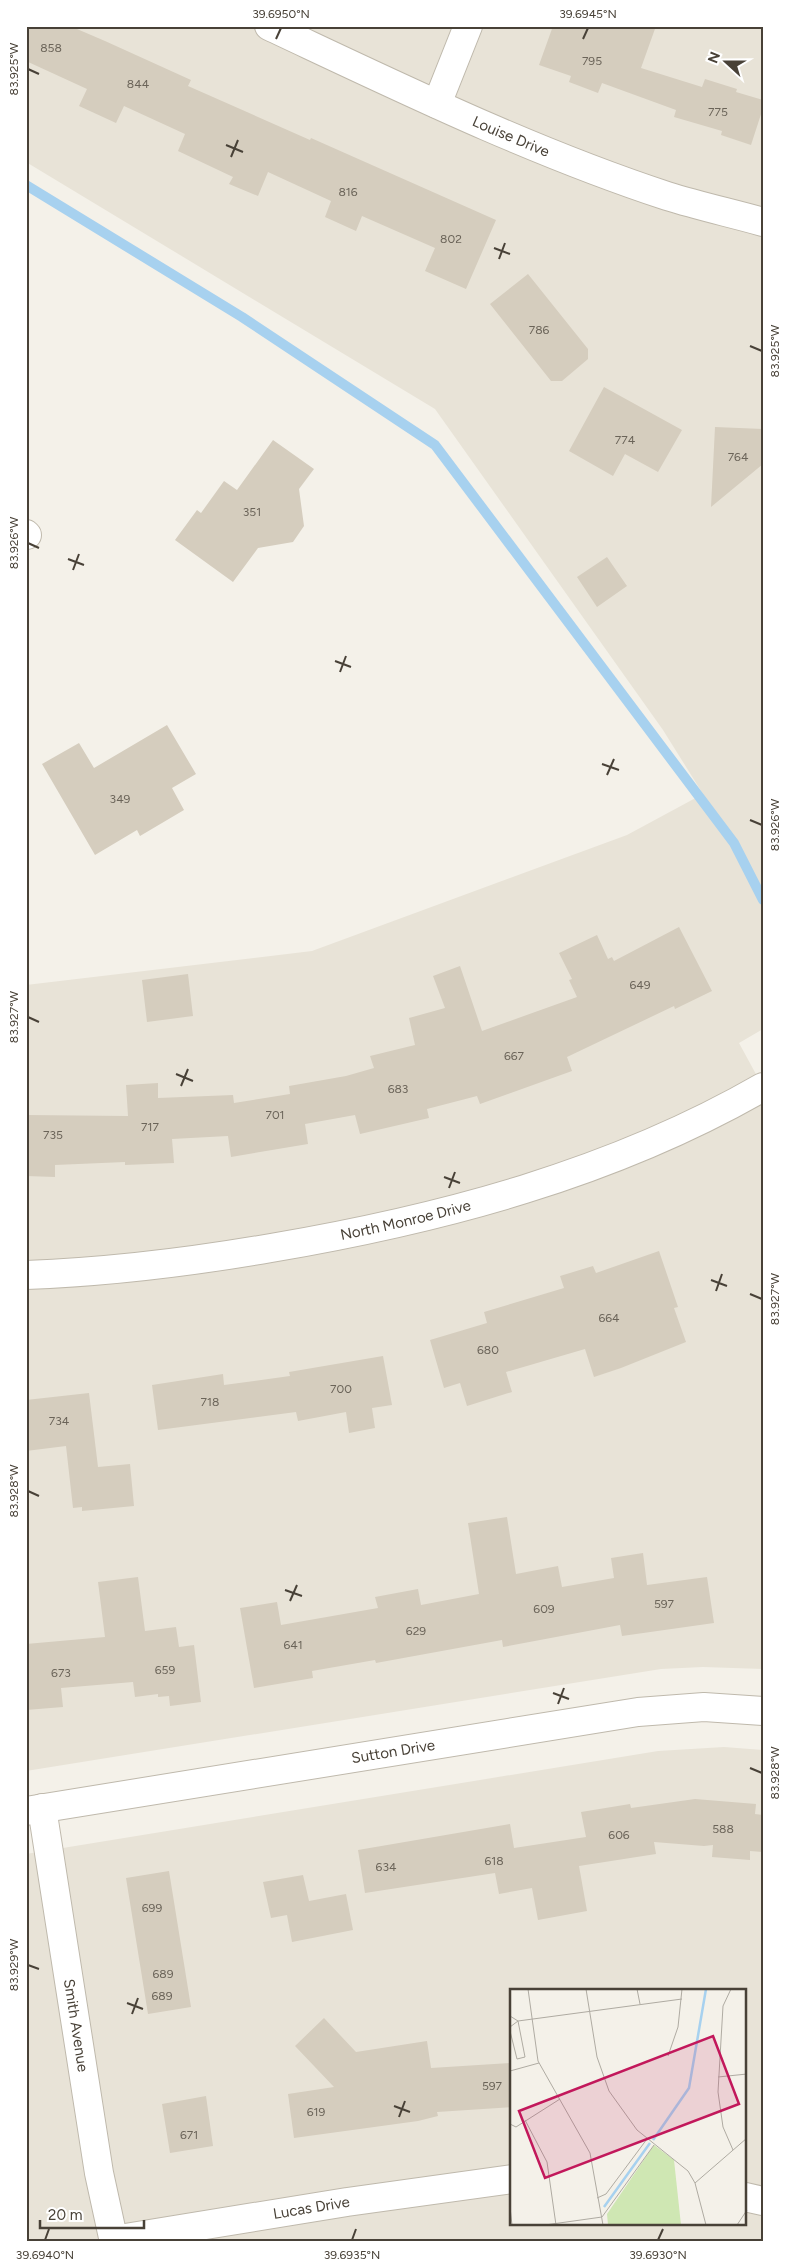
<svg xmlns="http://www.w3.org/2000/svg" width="789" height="2268" font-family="Figtree,sans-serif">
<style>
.residential{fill:#e8e3d7;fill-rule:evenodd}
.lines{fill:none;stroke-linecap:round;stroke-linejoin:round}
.stream{stroke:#a7d1ef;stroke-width:10}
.building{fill:#d5cdbe}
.street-casing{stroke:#bfb9ac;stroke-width:30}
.street{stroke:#fff;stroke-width:28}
.ticks{fill:none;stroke:#484137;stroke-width:2}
.labels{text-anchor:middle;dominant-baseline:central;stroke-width:5;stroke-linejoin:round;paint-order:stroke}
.number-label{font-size:12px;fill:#6b6459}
.street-label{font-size:15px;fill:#484137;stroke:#fff}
.inset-river{fill:none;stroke:#a7d1ef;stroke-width:2.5}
.inset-road{fill:none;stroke:#afaba2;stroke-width:1}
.view{fill:#c2185b;fill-opacity:0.15;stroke:#c2185b;stroke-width:2.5}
.inset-edge{fill:none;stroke:#484137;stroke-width:2.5}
.neatline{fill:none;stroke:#484137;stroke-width:2}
.ticks-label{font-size:12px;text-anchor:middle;fill:#484137}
</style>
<rect width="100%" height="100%" fill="#f4f1e9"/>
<path class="residential" d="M 26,26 L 763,26 L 763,1029 L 739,1043 L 763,1087 L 763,1669 L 703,1667 L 661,1669 L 26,1771 L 26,985 L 312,951 L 627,835 L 703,794 L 663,730 L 435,409 L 26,162 Z
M 724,1747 L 763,1750 L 763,2242 L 26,2242 L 26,1854 L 658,1751 ZM 512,1990 L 745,1990 L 745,2224 L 512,2224 Z"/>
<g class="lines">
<path class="stream" d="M 26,185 L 242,317 L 435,445 L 734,843 L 763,900"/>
</g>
<path class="building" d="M 26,26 L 70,26 L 105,41 L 191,80 L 188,86 L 310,140 L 311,138 L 496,220 L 466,289 L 425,271 L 435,248 L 362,216 L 356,231 L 325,217 L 331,201 L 268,172 L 258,196 L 229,184 L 233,177 L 178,151 L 185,134 L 124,106 L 116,123 L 79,106 L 87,89 L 26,61 Z
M 553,26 L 656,26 L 641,68 L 702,87 L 705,79 L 737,89 L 736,92 L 763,100 L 763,108 L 751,145 L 721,135 L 722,131 L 674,117 L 676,110 L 602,83 L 598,93 L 569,82 L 571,76 L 539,65 Z
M 528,274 L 588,349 L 588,359 L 562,381 L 551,381 L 490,304 Z
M 604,387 L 682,430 L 658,472 L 625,454 L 613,476 L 569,451 Z
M 715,427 L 763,429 L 763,464 L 711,507 Z
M 273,440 L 314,469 L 299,489 L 304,526 L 293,542 L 258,548 L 233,582 L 175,540 L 197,510 L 201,513 L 224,481 L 237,490 Z
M 607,557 L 627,586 L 597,607 L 577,577 Z
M 167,725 L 196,774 L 172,788 L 184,810 L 140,836 L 137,830 L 95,855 L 42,764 L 79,743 L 94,768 Z
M 679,927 L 712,991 L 675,1009 L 674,1006 L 567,1057 L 572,1071 L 480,1104 L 477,1096 L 427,1109 L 429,1118 L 360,1134 L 355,1115 L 305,1124 L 308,1144 L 231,1157 L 228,1136 L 172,1139 L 174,1163 L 125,1165 L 125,1162 L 55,1165 L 55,1177 L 26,1176 L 26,1115 L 128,1116 L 126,1085 L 158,1083 L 158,1098 L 233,1095 L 234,1103 L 290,1094 L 289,1086 L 346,1076 L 374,1068 L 370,1056 L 415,1045 L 409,1018 L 445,1008 L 433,976 L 460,966 L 482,1031 L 577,997 L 569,980 L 572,979 L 559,953 L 597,935 L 608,959 L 612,957 L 614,961 Z
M 188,974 L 193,1016 L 147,1022 L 142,980 Z
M 659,1251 L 678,1307 L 674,1308 L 686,1342 L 621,1368 L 594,1377 L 585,1349 L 506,1372 L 512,1392 L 467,1406 L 460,1383 L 444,1388 L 430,1340 L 487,1323 L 484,1312 L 564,1288 L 560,1276 L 593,1266 L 596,1273 Z
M 383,1356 L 392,1405 L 372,1408 L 375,1428 L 349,1433 L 346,1412 L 298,1421 L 296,1412 L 158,1430 L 152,1385 L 223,1374 L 224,1385 L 290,1376 L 289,1372 Z
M 89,1393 L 98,1467 L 130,1464 L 134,1506 L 82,1511 L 82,1507 L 73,1508 L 66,1446 L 26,1451 L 26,1400 Z
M 507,1517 L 516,1574 L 558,1566 L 562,1587 L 614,1578 L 611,1558 L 643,1553 L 647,1585 L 707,1577 L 714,1623 L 622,1636 L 620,1625 L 503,1647 L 502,1640 L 376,1663 L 375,1660 L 312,1671 L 313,1678 L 254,1688 L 240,1608 L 277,1602 L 281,1625 L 378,1608 L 375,1597 L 418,1589 L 421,1605 L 479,1594 L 468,1523 Z
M 138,1577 L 145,1631 L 176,1627 L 179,1647 L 194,1645 L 201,1702 L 170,1706 L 169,1696 L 158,1697 L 158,1694 L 135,1697 L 133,1682 L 61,1688 L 63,1707 L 26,1710 L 26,1644 L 105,1637 L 98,1582 Z
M 695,1799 L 756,1804 L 755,1814 L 763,1815 L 763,1852 L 750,1851 L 750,1860 L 712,1857 L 713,1845 L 704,1846 L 654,1842 L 656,1854 L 579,1866 L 587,1911 L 538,1920 L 532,1888 L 499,1894 L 495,1873 L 365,1893 L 358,1850 L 510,1824 L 514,1848 L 586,1837 L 581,1812 L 630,1804 L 631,1808 Z
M 169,1871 L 191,2007 L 148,2014 L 126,1878 Z
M 303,1875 L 309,1901 L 346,1894 L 353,1930 L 292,1942 L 287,1915 L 271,1918 L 263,1882 Z
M 324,2018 L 356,2052 L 427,2041 L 431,2068 L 512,2063 L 512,2107 L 437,2112 L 438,2116 L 418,2121 L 294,2138 L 288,2094 L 334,2087 L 295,2046 Z
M 206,2096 L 213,2146 L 170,2153 L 162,2104 Z"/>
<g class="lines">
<g class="street-casing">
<g id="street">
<path id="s1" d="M 269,26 C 399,87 530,151 667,196 C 699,206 731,213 763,222"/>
<path d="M 437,104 L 468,26"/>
<path d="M 26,534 L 27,535"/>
<path id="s2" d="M 26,1275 C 108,1272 190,1262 271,1248 C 441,1219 612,1174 763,1087"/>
<path id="s3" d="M 42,1808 L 99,2173 L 114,2242"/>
<path id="s4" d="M 26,1811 L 638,1712 L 704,1707 L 763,1711"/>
<path d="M 745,2197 L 763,2201"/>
<path id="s5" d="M 113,2240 L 347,2202 L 512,2179"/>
</g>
</g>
<use href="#street" class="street"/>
</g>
<path class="ticks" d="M 276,39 L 281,28M 583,39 L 588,28M 28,69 L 39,74M 226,145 L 243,152M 231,157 L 238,140M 494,248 L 510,254M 499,259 L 505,243M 750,346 L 762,351M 28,543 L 39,548M 68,559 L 84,565M 73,570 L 79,554M 335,661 L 351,667M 340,672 L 346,656M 602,764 L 619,770M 607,775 L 614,759M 750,820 L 762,825M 28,1017 L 39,1022M 176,1074 L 193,1081M 181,1086 L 188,1069M 444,1177 L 460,1183M 449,1188 L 455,1172M 711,1280 L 727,1286M 716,1291 L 722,1274M 750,1294 L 762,1299M 28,1491 L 39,1496M 285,1590 L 302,1596M 290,1601 L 297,1585M 553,1693 L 569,1699M 558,1704 L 564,1688M 750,1768 L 762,1773M 28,1965 L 39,1969M 127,2003 L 143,2009M 132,2014 L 138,1998M 394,2106 L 410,2112M 399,2117 L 405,2101M 45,2240 L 49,2229M 352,2240 L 356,2229M 658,2240 L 663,2229"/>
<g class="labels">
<g class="number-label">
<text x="51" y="48">858</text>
<text x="592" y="61">795</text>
<text x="138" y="84">844</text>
<text x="718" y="112">775</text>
<text x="348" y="192">816</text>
<text x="451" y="239">802</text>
<text x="539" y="330">786</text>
<text x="625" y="440">774</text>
<text x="738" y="457">764</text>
<text x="252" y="512">351</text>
<text x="120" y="799">349</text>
<text x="640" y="985">649</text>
<text x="514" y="1056">667</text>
<text x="398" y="1089">683</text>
<text x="275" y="1115">701</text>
<text x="150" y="1127">717</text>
<text x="53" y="1135">735</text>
<text x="609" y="1318">664</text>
<text x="488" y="1350">680</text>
<text x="341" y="1389">700</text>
<text x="210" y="1402">718</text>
<text x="59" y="1421">734</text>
<text x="664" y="1604">597</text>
<text x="544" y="1609">609</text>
<text x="416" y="1631">629</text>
<text x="293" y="1645">641</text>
<text x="165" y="1670">659</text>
<text x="61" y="1673">673</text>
<text x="723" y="1829">588</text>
<text x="619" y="1835">606</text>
<text x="494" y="1861">618</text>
<text x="386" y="1867">634</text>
<text x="152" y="1908">699</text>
<text x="163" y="1974">689</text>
<text x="162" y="1996">689</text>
<text x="492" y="2086">597</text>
<text x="316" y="2112">619</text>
<text x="189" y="2135">671</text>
</g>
<g class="street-label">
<text stroke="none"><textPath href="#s1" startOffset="266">Louise Drive</textPath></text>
<text stroke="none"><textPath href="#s2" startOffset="384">North Monroe Drive</textPath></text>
<text stroke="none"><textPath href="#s4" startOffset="372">Sutton Drive</textPath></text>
<text stroke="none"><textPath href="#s3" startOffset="220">Smith Avenue</textPath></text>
<text stroke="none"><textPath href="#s5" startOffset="201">Lucas Drive</textPath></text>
</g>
</g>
<g transform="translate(510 1989)">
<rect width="236" height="236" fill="#f4f1e9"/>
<path d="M 144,156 L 164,171 L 171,236 L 98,236 L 97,225 Z" fill="#cfe7b3"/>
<path class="inset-river" d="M 143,151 L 179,99 L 196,0M 94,218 L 140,154"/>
<path class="inset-road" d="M 18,0 L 28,72 L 80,164 L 93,236M 76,0 L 87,68 L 99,102 L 127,141 L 178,182 L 185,194 L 196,236M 127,0 L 130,15M 221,0 L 213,17 L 208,103 L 213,138 L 223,161M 0,27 L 8,32 L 172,10M 0,38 L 8,32 L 15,68 L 7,70 L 0,42M 158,67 L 168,38 L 172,0M 0,82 L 29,74M 208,88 L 237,85M 15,131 L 37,173 L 46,236M 0,135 L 6,138 L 50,110M 185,194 L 237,149M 87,209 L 96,205 L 137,150M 0,218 L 2,236M 92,228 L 144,156M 35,236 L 92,228M 227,236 L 237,221"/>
<path class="view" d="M 203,47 L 229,115 L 35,189 L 9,122 Z"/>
<rect width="236" height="236" class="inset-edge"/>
</g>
<rect width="789" height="2268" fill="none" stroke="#ffffff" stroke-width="55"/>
<g transform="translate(726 62) rotate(291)" stroke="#ffffff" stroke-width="4" paint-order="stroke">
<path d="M0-4L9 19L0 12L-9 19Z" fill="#484137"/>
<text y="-8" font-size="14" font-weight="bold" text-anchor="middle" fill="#484137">N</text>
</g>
<path d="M40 2220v8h104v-8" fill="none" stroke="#484137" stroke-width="2.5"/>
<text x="48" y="2220" font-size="15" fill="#484137" stroke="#ffffff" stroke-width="4" paint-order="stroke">20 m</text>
<rect x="28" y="28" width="734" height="2212" class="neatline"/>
<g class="ticks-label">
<text x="281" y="18">39.6950°N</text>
<text x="588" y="18">39.6945°N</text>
<text transform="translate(14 69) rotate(-90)" y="4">83.925°W</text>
<text transform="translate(775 351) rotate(-90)" y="4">83.925°W</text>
<text transform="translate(14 543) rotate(-90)" y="4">83.926°W</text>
<text transform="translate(775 825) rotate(-90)" y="4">83.926°W</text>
<text transform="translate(14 1017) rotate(-90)" y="4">83.927°W</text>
<text transform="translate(775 1299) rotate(-90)" y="4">83.927°W</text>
<text transform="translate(14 1491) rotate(-90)" y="4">83.928°W</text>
<text transform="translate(775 1773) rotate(-90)" y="4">83.928°W</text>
<text transform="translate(14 1965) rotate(-90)" y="4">83.929°W</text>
<text x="45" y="2259">39.6940°N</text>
<text x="352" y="2259">39.6935°N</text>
<text x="658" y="2259">39.6930°N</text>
</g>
</svg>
